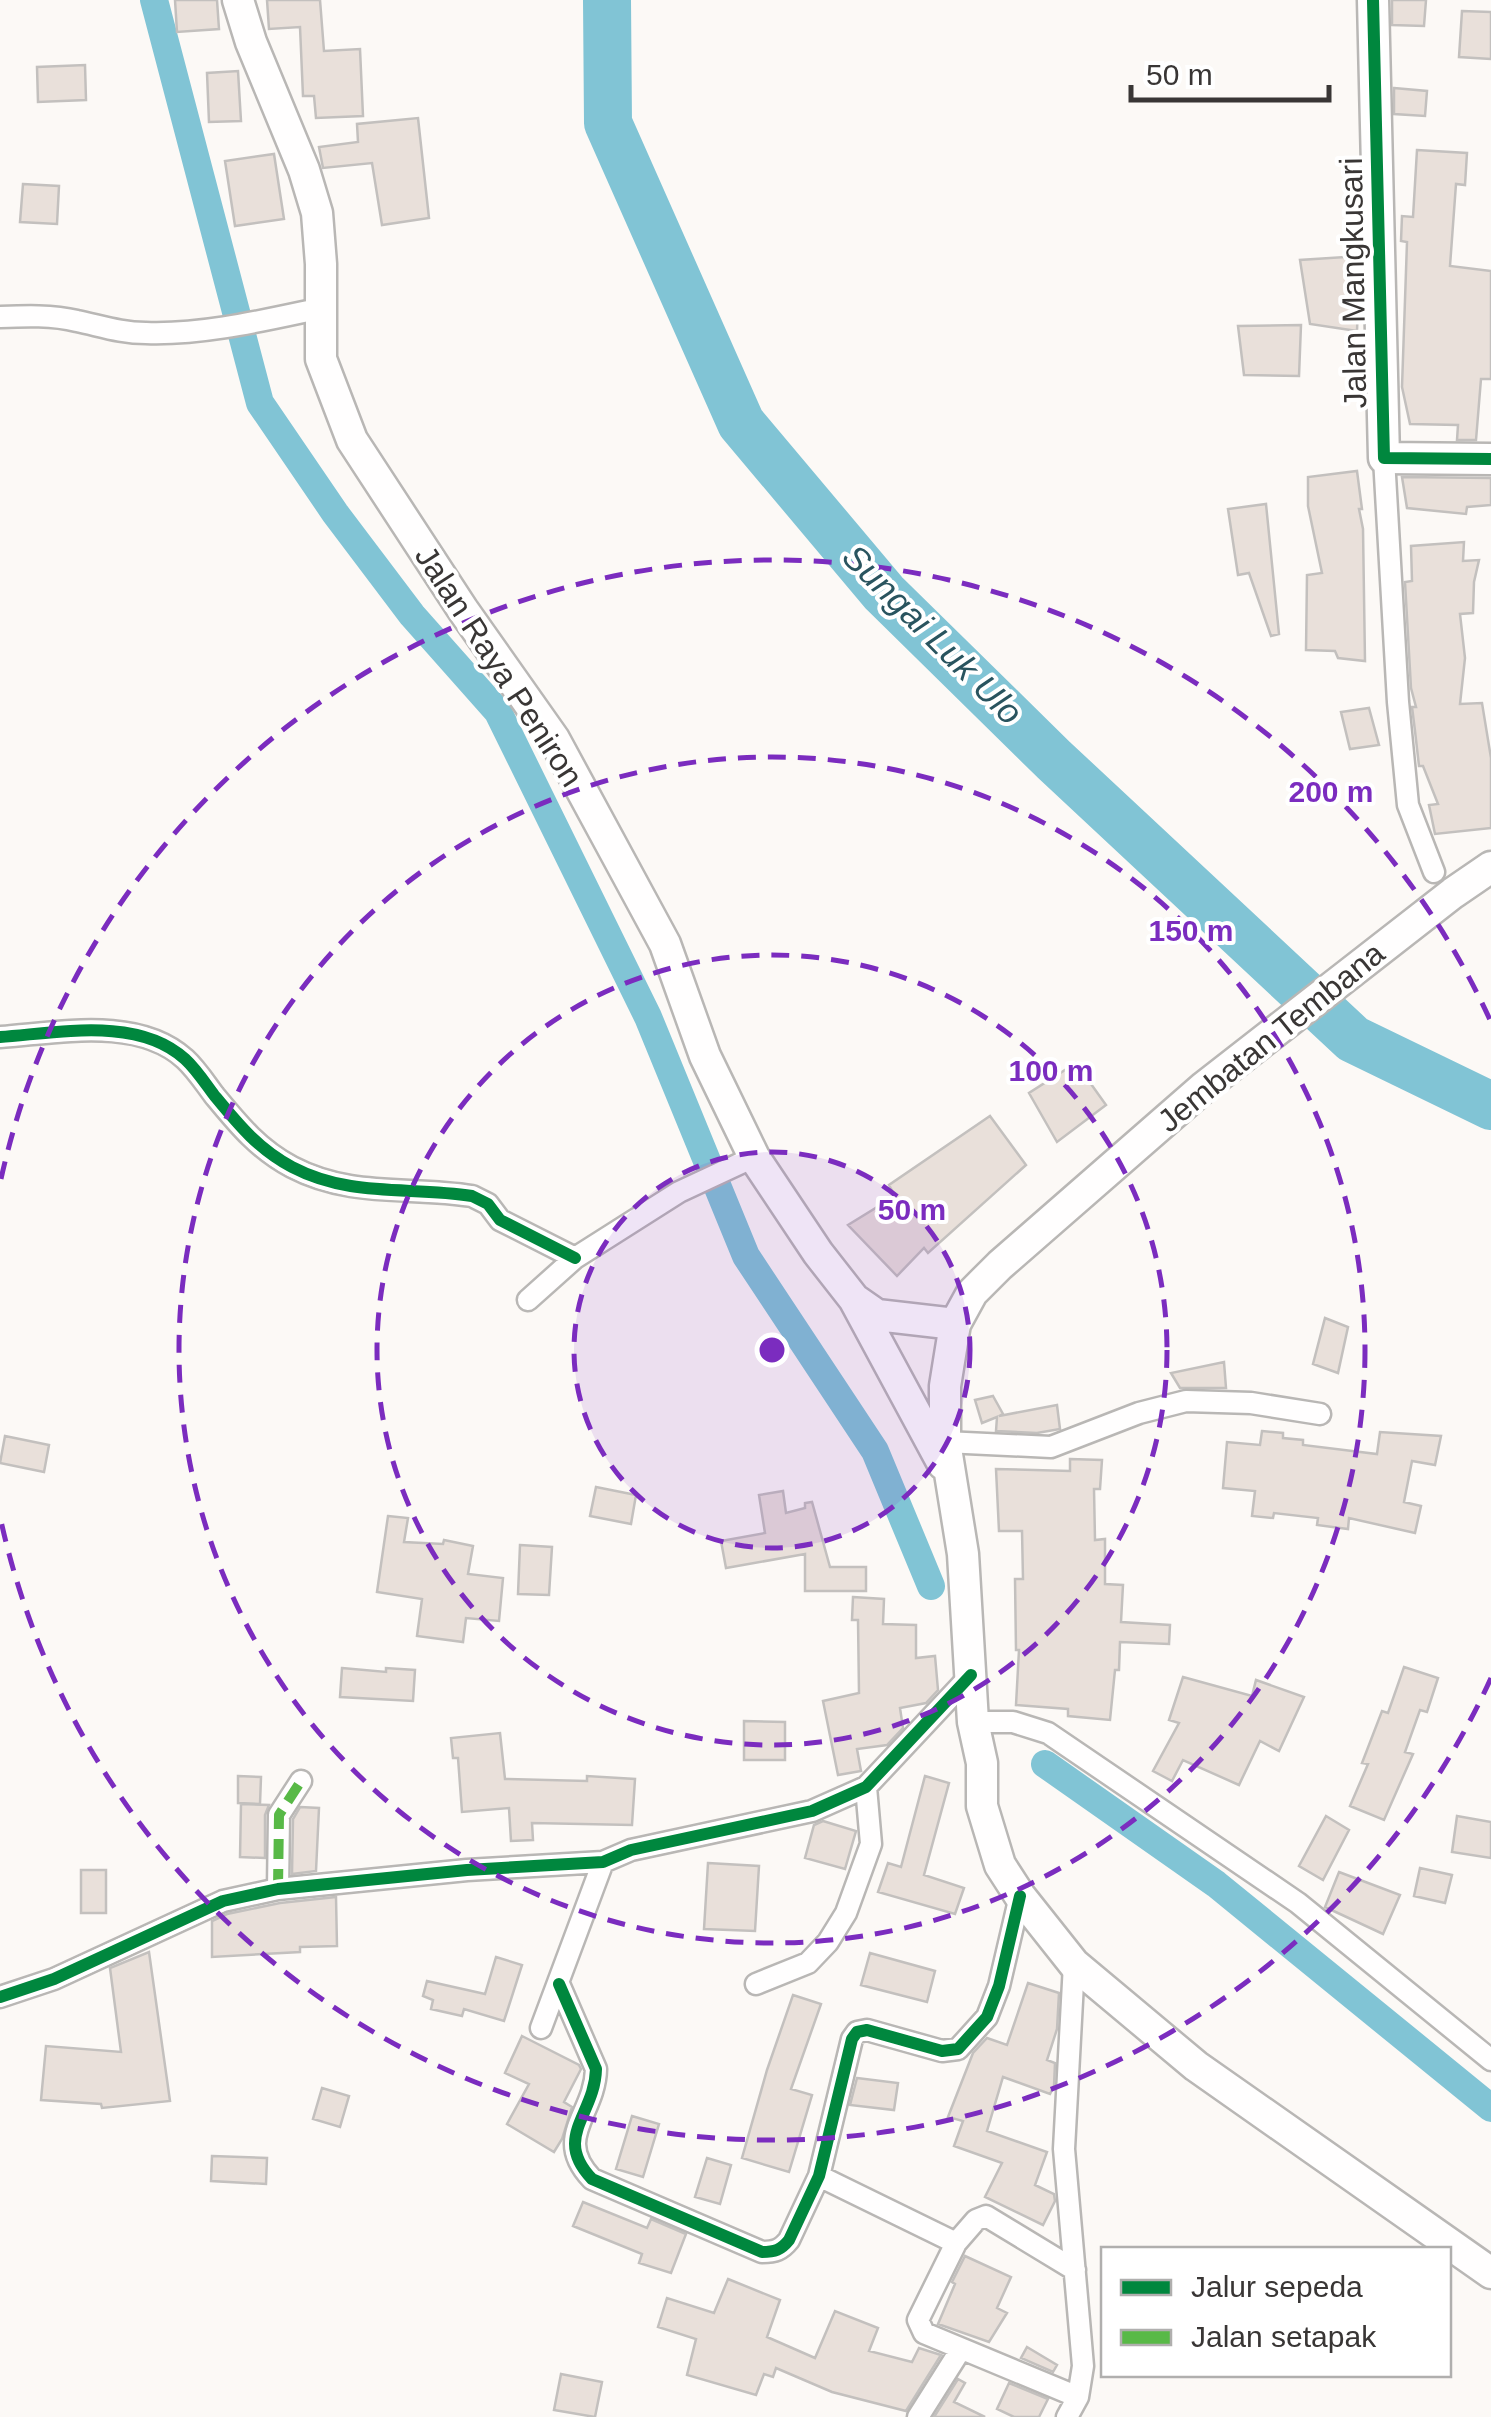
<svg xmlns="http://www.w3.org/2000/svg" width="1491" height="2417" font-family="Arial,sans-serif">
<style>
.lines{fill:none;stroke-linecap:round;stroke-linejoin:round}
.canal{stroke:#81c4d5;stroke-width:28}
.river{stroke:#81c4d5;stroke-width:48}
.building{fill:#e9e0da;stroke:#c3c0be;stroke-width:2.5}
.street-casing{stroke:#b9b7b5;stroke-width:25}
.secondary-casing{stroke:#b9b7b5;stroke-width:35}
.street{stroke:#fffefe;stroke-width:20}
.secondary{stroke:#fffefe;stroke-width:30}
.quiet{stroke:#58b947;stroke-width:10;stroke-dasharray:20 10;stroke-linecap:butt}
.cycleway-casing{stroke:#fff;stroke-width:19}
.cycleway{stroke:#00873e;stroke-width:12}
.ring{fill:none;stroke:#7b2cbf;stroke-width:5;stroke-dasharray:18 12}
.labels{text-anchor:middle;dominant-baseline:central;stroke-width:8;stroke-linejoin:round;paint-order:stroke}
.street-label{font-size:32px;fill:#393635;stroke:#fff}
.water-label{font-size:35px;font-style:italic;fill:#29545f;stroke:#fff}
.centre{fill:#7b2cbf;stroke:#fff;stroke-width:5}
.ring-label{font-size:30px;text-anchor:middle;font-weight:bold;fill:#7b2cbf;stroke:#fff;stroke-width:8;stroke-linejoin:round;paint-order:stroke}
</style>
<rect width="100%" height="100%" fill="#fcf9f6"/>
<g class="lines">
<path class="canal" d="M 154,0 L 260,403 L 335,513 L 412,615 L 498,712 L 648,1017 L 746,1256 L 875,1451 L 931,1586
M 1045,1764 L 1216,1884 L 1491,2108"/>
<path class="river" d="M 607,0 L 608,123 L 741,423 L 884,593 L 1054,760 L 1353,1039 L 1491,1106"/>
</g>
<path class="building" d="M 175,0 L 217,0 L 219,29 L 177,32 Z
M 267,0 L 320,0 L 324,51 L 360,49 L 363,116 L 316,118 L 314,96 L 303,96 L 300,27 L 269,29 Z
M 1392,0 L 1426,0 L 1424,26 L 1392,25 Z
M 1462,11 L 1491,12 L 1491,59 L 1459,57 Z
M 85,65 L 86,100 L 38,102 L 37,67 Z
M 238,71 L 241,121 L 209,122 L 207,73 Z
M 1394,88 L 1427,91 L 1425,116 L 1394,114 Z
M 418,118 L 429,218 L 382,225 L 372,163 L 323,168 L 319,147 L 358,142 L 357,124 Z
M 1417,150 L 1467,153 L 1465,185 L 1456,184 L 1450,266 L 1491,271 L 1491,379 L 1481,379 L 1476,440 L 1457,440 L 1458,425 L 1410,424 L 1402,387 L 1407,242 L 1401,241 L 1402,216 L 1413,217 Z
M 274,154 L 284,219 L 235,226 L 225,161 Z
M 23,184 L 59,186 L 57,224 L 20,222 Z
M 1360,256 L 1357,331 L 1310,324 L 1300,260 Z
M 1301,325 L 1299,376 L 1244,375 L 1238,326 Z
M 1357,471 L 1362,509 L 1359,509 L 1363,529 L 1365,661 L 1338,658 L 1335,651 L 1306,650 L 1307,575 L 1322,573 L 1308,506 L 1308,477 Z
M 1402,477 L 1491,478 L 1491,505 L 1467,507 L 1466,514 L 1407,508 Z
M 1266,504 L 1279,634 L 1271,636 L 1249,573 L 1238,575 L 1228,509 Z
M 1464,542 L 1463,561 L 1479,560 L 1474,582 L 1473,613 L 1460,614 L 1465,658 L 1460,704 L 1482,703 L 1491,758 L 1491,828 L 1435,834 L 1429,805 L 1438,804 L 1423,766 L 1419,766 L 1415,731 L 1412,707 L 1416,707 L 1411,688 L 1405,582 L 1412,581 L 1411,546 Z
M 1369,708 L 1379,745 L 1350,749 L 1341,712 Z
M 1076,1063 L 1106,1105 L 1057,1142 L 1029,1093 Z
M 990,1116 L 1026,1165 L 928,1253 L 924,1248 L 897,1276 L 848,1225 L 895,1196 L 889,1185 Z
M 1325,1318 L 1348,1327 L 1338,1373 L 1313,1364 Z
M 1224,1362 L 1226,1388 L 1180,1388 L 1171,1373 Z
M 993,1396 L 1003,1414 L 999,1416 L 1057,1405 L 1060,1429 L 1037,1433 L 996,1431 L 997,1417 L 982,1423 L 975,1400 Z
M 1262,1431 L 1283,1433 L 1283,1438 L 1303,1440 L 1303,1445 L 1377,1454 L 1380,1432 L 1441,1436 L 1435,1465 L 1412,1461 L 1404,1502 L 1421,1506 L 1415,1533 L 1349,1518 L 1348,1529 L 1317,1525 L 1318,1518 L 1274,1513 L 1273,1518 L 1252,1516 L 1255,1491 L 1223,1488 L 1227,1442 L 1260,1445 Z
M 5,1436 L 49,1445 L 44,1472 L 0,1463 Z
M 1070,1459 L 1102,1460 L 1100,1489 L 1094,1489 L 1095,1540 L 1105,1539 L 1105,1584 L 1123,1585 L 1121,1622 L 1170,1625 L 1169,1644 L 1120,1642 L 1119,1670 L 1115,1670 L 1110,1720 L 1068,1716 L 1068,1709 L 1016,1705 L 1019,1650 L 1016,1650 L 1015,1579 L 1023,1579 L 1022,1531 L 999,1531 L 996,1469 L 1070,1471 Z
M 596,1487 L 636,1495 L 631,1524 L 590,1516 Z
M 783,1491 L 786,1513 L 805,1508 L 805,1503 L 812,1502 L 830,1567 L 866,1567 L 866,1591 L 805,1591 L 805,1554 L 726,1568 L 721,1541 L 765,1533 L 759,1495 Z
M 388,1516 L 408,1518 L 404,1542 L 443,1544 L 444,1540 L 473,1546 L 468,1574 L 503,1578 L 499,1621 L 466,1618 L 463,1642 L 417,1636 L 422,1599 L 377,1592 Z
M 520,1545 L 552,1547 L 549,1595 L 518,1594 Z
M 853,1597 L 884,1599 L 883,1624 L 916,1625 L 916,1658 L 935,1656 L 938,1690 L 926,1703 L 900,1708 L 903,1728 L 887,1745 L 857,1749 L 861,1771 L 838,1775 L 823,1701 L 859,1693 L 858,1620 L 852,1620 Z
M 1404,1667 L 1438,1678 L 1427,1712 L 1420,1710 L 1405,1752 L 1413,1754 L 1384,1820 L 1350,1806 L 1368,1764 L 1362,1763 L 1382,1711 L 1388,1713 Z
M 342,1668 L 386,1672 L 386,1668 L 415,1670 L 413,1701 L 340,1697 Z
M 1183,1677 L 1252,1696 L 1256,1680 L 1304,1697 L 1279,1751 L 1260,1741 L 1239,1785 L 1183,1760 L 1172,1781 L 1153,1771 L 1179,1723 L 1169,1720 Z
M 744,1721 L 785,1722 L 785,1760 L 744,1760 Z
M 500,1733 L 505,1779 L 587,1781 L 587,1776 L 635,1779 L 632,1825 L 532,1823 L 533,1840 L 511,1841 L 509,1808 L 462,1812 L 458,1758 L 453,1758 L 451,1738 Z
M 238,1776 L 261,1777 L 260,1804 L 238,1803 Z
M 925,1776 L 949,1783 L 924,1875 L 964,1888 L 955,1914 L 878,1892 L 888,1863 L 901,1867 Z
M 241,1804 L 269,1805 L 265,1815 L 265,1858 L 240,1857 Z
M 300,1807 L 319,1808 L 316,1871 L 292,1874 L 293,1819 Z
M 1326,1816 L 1349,1830 L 1323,1880 L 1299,1866 Z
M 1457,1816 L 1491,1822 L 1491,1858 L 1452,1852 Z
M 823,1821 L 856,1831 L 845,1869 L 805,1858 L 814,1825 Z
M 708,1863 L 759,1866 L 755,1931 L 704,1929 Z
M 1420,1868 L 1452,1875 L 1445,1903 L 1414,1896 Z
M 81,1870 L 106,1870 L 106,1913 L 81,1913 Z
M 1339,1872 L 1400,1895 L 1383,1934 L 1325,1907 Z
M 336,1897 L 337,1946 L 300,1947 L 300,1952 L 212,1957 L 212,1921 L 227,1914 L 280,1903 Z
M 149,1952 L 170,2101 L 102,2108 L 101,2104 L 41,2100 L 46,2046 L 121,2052 L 110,1968 Z
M 870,1953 L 935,1971 L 927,2002 L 861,1985 Z
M 496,1957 L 522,1965 L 504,2021 L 464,2009 L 462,2016 L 431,2009 L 433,2000 L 423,1996 L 427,1981 L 485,1994 Z
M 1028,1983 L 1059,1993 L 1057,2029 L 1047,2060 L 1055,2063 L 1054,2086 L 1050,2094 L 1003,2077 L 987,2131 L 1047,2152 L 1035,2185 L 1054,2194 L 1055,2201 L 1043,2225 L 985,2197 L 1002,2163 L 954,2146 L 963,2121 L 948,2117 L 973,2053 L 987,2038 L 1007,2045 Z
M 793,1995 L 821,2004 L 791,2089 L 812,2095 L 789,2172 L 742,2158 L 767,2070 Z
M 522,2036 L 579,2065 L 581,2069 L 564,2102 L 572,2107 L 562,2139 L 554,2152 L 507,2124 L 529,2084 L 505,2073 Z
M 857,2078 L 898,2083 L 894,2110 L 850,2105 Z
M 322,2088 L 349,2096 L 340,2127 L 313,2119 Z
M 632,2116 L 659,2124 L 643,2177 L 616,2169 Z
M 212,2156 L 267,2158 L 266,2184 L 211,2181 Z
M 707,2158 L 731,2165 L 720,2204 L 695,2197 Z
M 583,2202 L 647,2228 L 651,2219 L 686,2234 L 671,2273 L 639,2263 L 642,2254 L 573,2226 Z
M 965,2256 L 1011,2277 L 997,2308 L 1007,2313 L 989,2342 L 938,2324 L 955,2284 L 952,2282 Z
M 728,2279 L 780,2300 L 767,2337 L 815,2358 L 835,2311 L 878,2328 L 869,2351 L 912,2362 L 919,2348 L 941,2355 L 906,2411 L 832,2392 L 776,2368 L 773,2377 L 764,2374 L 756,2395 L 687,2375 L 696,2339 L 658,2327 L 667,2298 L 714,2313 Z
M 1027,2347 L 1057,2365 L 1053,2372 L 1021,2358 Z
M 561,2374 L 602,2382 L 595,2417 L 554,2410 Z
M 958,2379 L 965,2383 L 954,2402 L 985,2417 L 934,2417 Z
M 1009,2383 L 1048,2399 L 1039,2417 L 1014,2417 L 997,2409 Z"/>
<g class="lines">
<g class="street-casing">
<path id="street" d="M 0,317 C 26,316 52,315 77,321 C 101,326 121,333 146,333 C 204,335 265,320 322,308
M 1384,458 L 1398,702 L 1408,805 L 1434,872
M 0,1037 C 58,1033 138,1016 185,1059 C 196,1069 205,1083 214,1095 C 238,1124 258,1149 292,1167 C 351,1198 410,1186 472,1196 L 488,1204 L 500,1220 L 575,1258
M 528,1300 L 575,1258 L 679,1192 L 754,1157
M 945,1442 L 1051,1447 L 1139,1413 L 1186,1401 L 1251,1403 L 1320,1414
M 973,1722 L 1013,1722 L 1048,1733 L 1298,1903 L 1491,2060
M 278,1889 L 279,1815 L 301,1781
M 559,1984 L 596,2069 C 595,2115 552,2137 592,2179 L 762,2252 C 775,2252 781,2250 789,2240 L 819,2176 L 852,2039 L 857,2032 L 867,2030 L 942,2051 L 958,2049 L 987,2017 L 999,1986 L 1020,1896
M 756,1984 L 808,1963 L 828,1942 L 846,1913 L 871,1844 L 866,1787
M 0,1997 L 54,1979 L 223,1901 L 278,1889 L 467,1870 L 603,1862 L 631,1850 L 812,1811 L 866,1787 L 971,1675
M 541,2028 L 603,1862
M 819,2176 L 956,2243 L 918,2320 L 924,2333 L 1078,2397
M 956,2243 L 976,2220 L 986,2216 L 1075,2270
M 918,2417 L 961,2349
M 1067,2417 L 1078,2397 L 1083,2366 L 1064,2149 L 1074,1964"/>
</g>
<g class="secondary-casing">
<path id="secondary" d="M 238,0 L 251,42 L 304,170 L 317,213 L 321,264 L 321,359 L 352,440 L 463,610 L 554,739 L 665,944 L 705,1056 L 754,1157 L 818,1253 L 854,1299 L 943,1464
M 1373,0 L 1384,458 L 1491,459
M 1491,867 L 1453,893 L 1204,1087 L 1000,1265 L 972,1293 L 955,1324 L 945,1386 L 945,1442 L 963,1554 L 973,1722 L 982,1763 L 982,1806 L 1000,1865 L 1020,1896 L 1074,1964 L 1196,2066 L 1491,2273
M 854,1299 L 877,1315 L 955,1324"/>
</g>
<use href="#street" class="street"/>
<use href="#secondary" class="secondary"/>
<path class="quiet" d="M 278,1889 L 279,1815 L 301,1781"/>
<g class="cycleway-casing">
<path id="cycleway" d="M 1373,0 L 1384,458 L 1491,459
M 0,1037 C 58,1033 138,1016 185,1059 C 196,1069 205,1083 214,1095 C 238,1124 258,1149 292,1167 C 351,1198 410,1186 472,1196 L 488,1204 L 500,1220 L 575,1258
M 559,1984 L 596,2069 C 595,2115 552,2137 592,2179 L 762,2252 C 775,2252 781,2250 789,2240 L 819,2176 L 852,2039 L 857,2032 L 867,2030 L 942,2051 L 958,2049 L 987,2017 L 999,1986 L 1020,1896
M 0,1997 L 54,1979 L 223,1901 L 278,1889 L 467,1870 L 603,1862 L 631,1850 L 812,1811 L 866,1787 L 971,1675"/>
</g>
<use href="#cycleway" class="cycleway"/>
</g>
<circle cx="772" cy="1350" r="198" fill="#7b2cbf" fill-opacity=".12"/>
<g class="ring">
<circle cx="772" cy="1350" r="198"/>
<circle cx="772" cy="1350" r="395"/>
<circle cx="772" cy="1350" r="593"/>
<path d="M1491 1678A790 790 0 0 1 1 1521M1 1179A790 790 0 0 1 1491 1022"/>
</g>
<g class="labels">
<g class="street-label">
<text transform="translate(1353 283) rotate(-91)">Jalan Mangkusari</text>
<text transform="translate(499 666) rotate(57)">Jalan Raya Peniron</text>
<text transform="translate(1271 1037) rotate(-39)">Jembatan Tembana</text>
</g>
<g class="water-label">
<text transform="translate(933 634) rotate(45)">Sungai Luk Ulo</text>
</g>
</g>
<circle cx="772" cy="1350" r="15" class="centre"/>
<g class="ring-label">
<text x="1331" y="802">200 m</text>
<text x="1191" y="941">150 m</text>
<text x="1051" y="1081">100 m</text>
<text x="912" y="1220">50 m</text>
</g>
<rect x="1101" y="2247" width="350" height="130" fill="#ffffff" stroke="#b0afae" stroke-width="2.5"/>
<rect x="1121" y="2280" width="50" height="15" fill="#00873e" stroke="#b0afae" stroke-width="2.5"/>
<text x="1191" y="2297" font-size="30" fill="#393635">Jalur sepeda</text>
<rect x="1121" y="2330" width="50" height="15" fill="#58b947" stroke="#b0afae" stroke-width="2.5"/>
<text x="1191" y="2347" font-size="30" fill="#393635">Jalan setapak</text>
<path d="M1131 85v15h198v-15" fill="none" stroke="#393635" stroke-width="5"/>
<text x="1146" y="85" font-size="30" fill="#393635" stroke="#ffffff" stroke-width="8" paint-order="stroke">50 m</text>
</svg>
